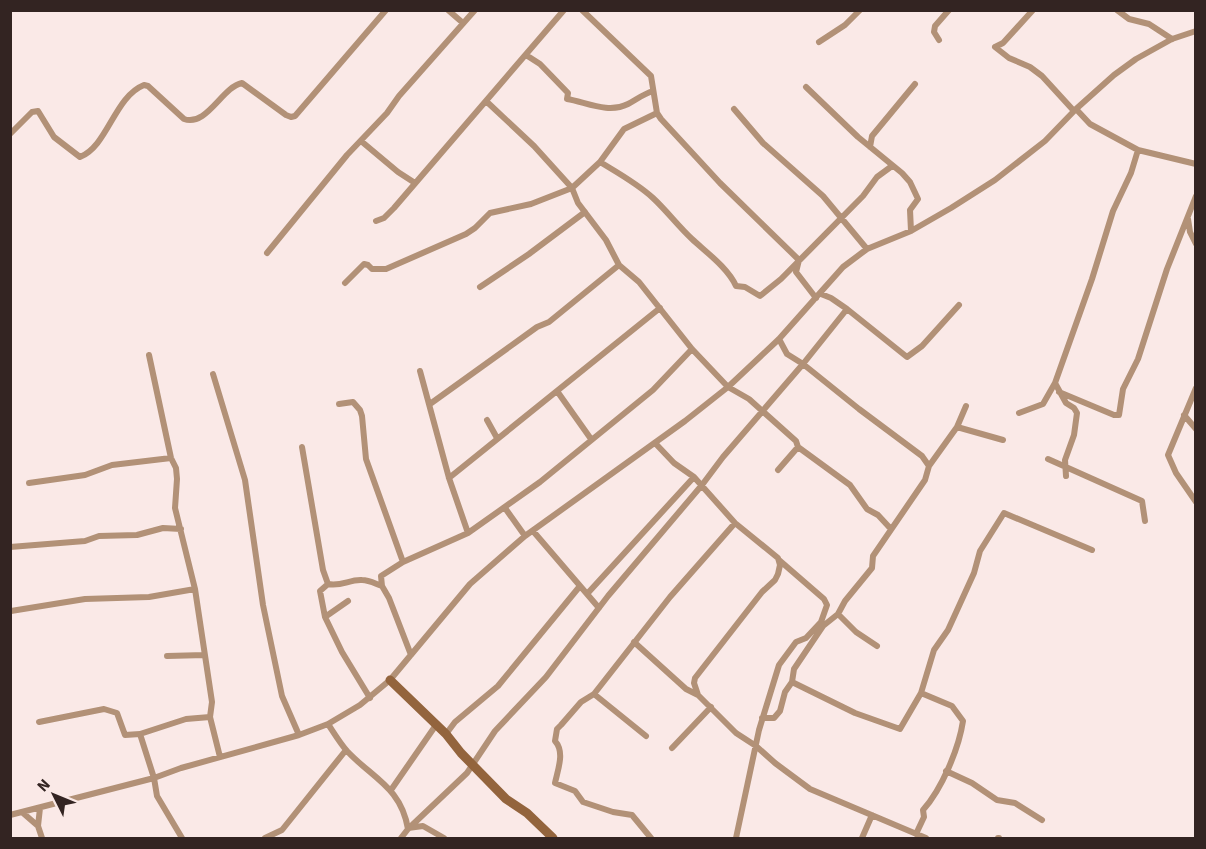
<svg xmlns="http://www.w3.org/2000/svg" width="1206" height="849" font-family="'Source Sans 3',sans-serif">
<style>
.lines{fill:none;stroke-linecap:round;stroke-linejoin:round}
.street{stroke:#b29177;stroke-width:6}
.secondary{stroke:#93643d;stroke-width:9}
</style>
<rect width="100%" height="100%" fill="#fae9e7"/>
<g class="lines">
<path class="street" d="M 448,10 L 463,23
M 582,10 L 651,76 L 657,113 L 661,119 L 720,183 L 799,260 L 796,272 L 816,298
M 1117,10 L 1129,19 L 1149,24 L 1172,39
M 939,40 L 934,32 L 935,26 L 949,10
M 819,42 L 845,25 L 860,10
M 995,47 L 1009,58 L 1030,67 L 1042,76 L 1074,111
M 995,47 L 1003,43 L 1033,10
M 526,55 L 540,64 L 568,93 L 567,99 C 586,102 608,114 628,104 C 636,100 643,94 653,91
M 806,87 L 858,137 L 902,173 L 910,182 L 918,199 L 910,210 L 911,231
M 486,101 L 534,146 L 572,188 L 578,203 L 606,240 L 619,265 L 639,282 L 692,349 L 728,387 L 749,399 L 796,441 L 798,447 L 850,485 L 867,509 L 878,515 L 890,528
M 734,109 L 763,143 L 823,196 L 867,249
M 1076,109 L 1090,124 L 1138,150 L 1196,164
M 10,134 L 32,112 L 38,111 L 54,137 L 80,157 C 108,146 114,97 144,85 L 148,86 L 184,119 C 207,127 222,87 242,83 L 286,115 L 291,117 L 295,116 L 386,10
M 361,141 L 398,172 L 415,183
M 870,147 L 872,136 L 915,84
M 600,162 C 618,173 638,184 653,198 C 667,211 678,226 692,239 C 706,252 728,268 736,286 L 745,287 L 760,296 L 781,279 L 863,196 L 877,177 L 892,166
M 1188,219 L 1190,232 L 1196,244
M 376,221 L 384,218 L 394,208 L 564,10
M 267,253 L 347,155 L 387,113 L 399,96 L 475,10
M 345,283 L 364,264 L 368,265 L 372,269 L 386,269 L 466,234 L 475,228 L 490,213 L 531,204 L 572,188 L 600,162 L 624,129 L 657,113
M 480,287 L 529,254 L 585,212
M 821,294 L 831,298 L 847,309 L 907,357 L 922,346 L 959,305
M 779,339 L 787,354 L 803,364 L 859,409 L 922,456 L 929,466
M 420,371 L 449,478 L 468,533 L 540,482 L 653,390 L 692,349
M 213,374 L 245,480 L 263,605 L 282,696 L 299,735
M 1196,388 L 1168,455 L 1176,473 L 1196,502
M 557,391 L 591,439
M 1059,392 L 1114,415 L 1119,415 L 1123,389 L 1138,359 L 1167,269 L 1196,196
M 339,404 L 353,402 L 360,410 L 362,416 L 366,459 L 403,562
M 430,404 L 537,327 L 549,322 L 619,265
M 1019,413 L 1043,404 L 1055,383
M 1184,415 L 1196,429
M 487,420 L 497,438
M 957,427 L 1003,440
M 655,443 L 674,463 L 694,477 L 735,523 L 778,558 L 780,565 L 778,574 L 775,580 L 762,592 L 695,678 L 694,683 L 698,695
M 302,447 L 323,570 L 328,584
M 1048,459 L 1142,501 L 1145,521
M 778,470 L 798,447
M 1066,476 L 1065,460 L 1074,435 L 1077,413 L 1074,408 L 1066,403 L 1055,383 L 1092,279 L 1113,211 L 1131,173 L 1138,150
M 449,478 L 660,308
M 29,483 L 85,475 L 112,465 L 171,458
M 505,508 L 525,536
M 533,531 L 599,608
M 10,547 L 85,541 L 99,536 L 137,535 L 163,528 L 181,529
M 328,584 C 341,587 350,579 362,580 C 369,580 376,584 382,586
M 195,589 L 212,702 L 210,717 L 220,757
M 587,594 L 694,477
M 348,601 L 325,617 L 342,652 L 370,698
M 11,611 L 85,599 L 149,597 L 195,589 L 175,508 L 177,479 L 176,468 L 171,458 L 149,355
M 838,614 L 856,632 L 877,646
M 325,617 L 320,591 L 328,584
M 634,642 L 686,689 L 698,695 L 736,733 L 756,746 L 775,763 L 810,789 L 926,838
M 411,655 L 389,598 L 382,586 L 381,576 L 403,562 L 468,533
M 167,656 L 205,655
M 792,682 L 855,713 L 900,729 L 921,693 L 934,650 L 948,630 L 974,573 L 980,551 L 1004,513 L 1092,550
M 594,694 L 646,736
M 762,718 L 774,718 L 780,711 L 785,692 L 792,682 L 794,669 L 823,626 L 838,614 L 845,601 L 872,568 L 873,556 L 925,480 L 929,466 L 957,427 L 966,406
M 39,722 L 104,709 L 117,713 L 125,735 L 140,734 L 154,778 L 157,796 L 182,838
M 328,724 C 334,733 340,743 347,751 C 372,778 401,787 408,829
M 140,734 L 186,719 L 210,717
M 446,734 L 455,722 L 498,686 L 580,586
M 672,748 L 711,707
M 946,771 L 972,783 L 997,800 L 1015,803 L 1042,820
M 391,790 L 436,725
M 40,808 L 38,826 L 42,838
M 23,813 L 38,826
M 10,815 L 154,778 L 181,768 L 299,735 L 328,724 L 360,705 L 390,680 L 470,584 L 525,536 L 685,421 L 728,387 L 779,339 L 843,267 L 867,249 L 911,231 L 951,208 L 995,180 L 1045,141 L 1076,109 L 1114,75 L 1136,59 L 1172,39 L 1196,31
M 408,828 L 423,826 L 444,838
M 916,834 L 924,817 L 923,810 C 942,789 959,748 963,721 L 952,706 L 921,693
M 265,838 L 282,830 L 346,750
M 401,838 L 408,829 L 467,773 L 495,731 L 546,677 L 608,596 L 702,485 L 723,457 L 803,364 L 847,309
M 651,838 L 632,815 L 613,812 L 583,802 L 575,791 L 555,783 C 558,769 565,752 555,741 L 557,729 L 561,725 L 581,702 L 594,694 L 670,597 L 735,523
M 736,838 L 759,730 L 779,665 L 796,642 L 806,638 L 821,622 L 827,605 L 824,599 L 779,560
M 862,838 L 872,815
M 998,838 L 999,838"/>
<path class="secondary" d="M 390,680 L 446,734 L 461,753 L 506,799 L 527,813 L 553,838"/>
</g>
<rect width="1206" height="849" fill="none" stroke="#332422" stroke-width="24"/>
<g transform="translate(54 795) rotate(313)" stroke="#fae9e7" stroke-width="4.5" paint-order="stroke">
<path d="M0-4.5L10 22L0 15L-10 22Z" fill="#332422"/>
<text y="-9" font-size="16" font-weight="bold" text-anchor="middle" fill="#332422">N</text>
</g>
</svg>
